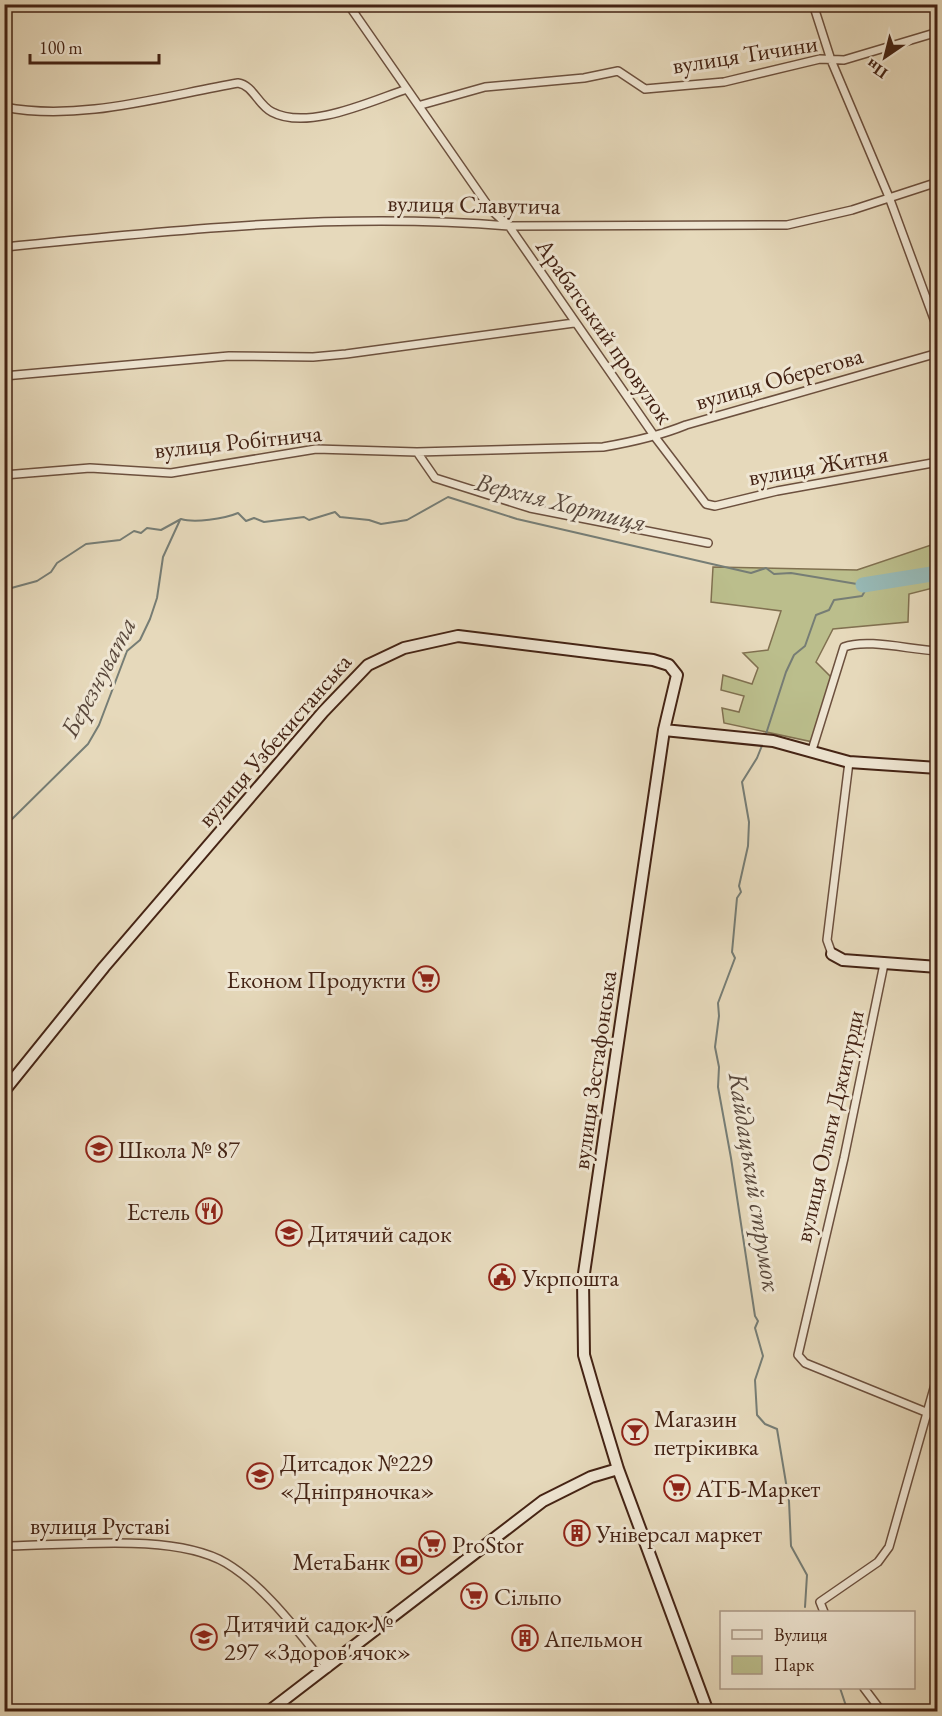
<svg xmlns="http://www.w3.org/2000/svg" width="942" height="1716" font-family="'EB Garamond',serif">
<style>
.green{fill:#bbbe8c;stroke:#807050;stroke-width:1.5}
.lines{fill:none;stroke-linecap:round;stroke-linejoin:round}
.stream{stroke:#767d75;stroke-width:2}
.river{stroke:#97b9b6;stroke-width:15}
.street-casing{stroke:#6c503e;stroke-width:10}
.secondary-casing{stroke:#442314;stroke-width:14}
.street{stroke:#efe6d3;stroke-width:7}
.secondary{stroke:#efe6d3;stroke-width:10}
.labels{text-anchor:middle;dominant-baseline:central;stroke-width:6;stroke-linejoin:round;paint-order:stroke}
.street-label{font-size:24px;fill:#442314;stroke:#efe6d3}
.poi-label{font-size:24px;fill:#442314;stroke:#efe6d3;text-anchor:start}
.water-label{font-size:26px;font-style:italic;fill:#59483c;stroke:#efe6d3}
</style>
<rect width="100%" height="100%" fill="#e6d9bb"/>
<filter id="stains"><feTurbulence type="fractalNoise" baseFrequency=".00333" numOctaves="4"/><feColorMatrix values="0 0 0 0 .2 0 0 0 0 .09 0 0 0 0 .02 0 0 0 .5 -.17"/></filter>
<radialGradient id="worn" r=".72"><stop offset=".6" stop-color="#630" stop-opacity="0"/><stop offset="1" stop-color="#630" stop-opacity=".3"/></radialGradient>
<path class="green" d="M 937,543 L 937,587 L 909,594 L 908,622 L 833,629 L 816,662 L 831,677 L 813,742 L 724,723 L 722,708 L 739,712 L 744,696 L 721,690 L 723,675 L 752,684 L 758,668 L 743,653 L 768,650 L 781,611 L 711,602 L 713,567 L 857,570 Z"/>
<g class="lines">
<path class="stream" d="M 181,519 C 194,523 224,519 238,513 L 246,521 L 254,518 L 264,522 L 304,517 L 309,520 L 335,512 L 340,517 L 369,520 L 381,524 L 407,520 L 448,497 L 517,519 L 751,573 L 766,568 L 774,574 L 791,573 L 863,585
M 4,590 L 37,581 L 51,572 L 57,563 L 86,544 L 120,540 L 134,531 L 141,533 L 147,528 L 161,530 L 181,519
M 765,737 L 786,672 L 794,655 L 805,646 L 816,615 L 829,610 L 834,600 L 862,596 L 869,584
M 763,743 L 757,758 L 742,782 L 749,822 L 748,846 L 739,886 L 741,892 L 737,898 L 732,952 L 735,958 L 718,1003 L 719,1016 L 715,1047 L 719,1067 L 718,1087 L 731,1158 L 755,1316 L 758,1321 L 755,1328 L 763,1356 L 755,1380 L 757,1415 L 765,1424 L 777,1429 L 789,1501 L 791,1546 L 807,1575 L 805,1607
M 4,827 L 88,744 L 99,725 L 127,651 L 140,640 L 150,619 L 157,598 L 163,557 L 180,520
M 840,1688 L 848,1712"/>
<path class="river" d="M 863,585 L 938,573"/>
<g class="street-casing">
<path id="street" d="M 348,4 L 491,210 L 509,226 L 655,437 L 706,504 L 715,506 L 777,491 L 938,462
M 813,4 L 831,60 L 889,197 L 938,330
M 421,105 L 485,87 L 584,78 L 618,71 L 645,89 L 724,82 L 820,59 L 844,60 L 938,32
M 4,107 C 80,122 163,96 238,83 C 253,85 258,105 272,112 C 308,131 371,101 407,89
M 4,247 C 172,230 340,212 509,226 L 787,225 L 852,210 L 938,182
M 4,376 L 229,356 L 313,357 L 346,354 L 574,323
M 417,452 L 603,447 C 632,442 659,436 686,425 L 938,353
M 4,475 L 90,468 L 171,473 L 316,449 L 417,452 L 435,478 L 530,508 L 708,543
M 812,750 L 844,647 C 867,638 911,650 938,651
M 832,954 L 827,940 L 849,762
M 884,964 L 844,1158 L 798,1355 L 805,1363 L 938,1417
M 5,1546 C 67,1546 173,1532 226,1563 C 266,1587 298,1632 328,1668
M 824,1612 L 820,1602 L 878,1562 L 889,1547 L 938,1374
M 864,1688 L 882,1712"/>
</g>
<g class="secondary-casing">
<path id="secondary" d="M 664,730 L 773,741 L 849,762 L 938,768
M 832,954 L 843,960 L 938,967
M 4,1091 L 104,967 L 323,712 L 368,665 L 404,648 L 458,636 L 653,660 L 669,665 L 677,675 L 664,730 L 583,1280 L 584,1355 L 595,1393 L 618,1469 L 708,1712
M 4,1496 L 4,1658
M 268,1712 L 543,1501 L 591,1477 L 618,1469"/>
</g>
<use href="#street" class="street"/>
<use href="#secondary" class="secondary"/>
</g>
<defs>
<g id="supermarket-ring" transform="scale(1.35)"><circle r="9.5" fill="#efe6d3" stroke="#8f2418" stroke-width="1.5"/><path d="M-6-5.5h2.5l.6 2H6L4.5 2H-2.5L-4.4-4H-6ZM-1.5 3.2a1.3 1.3 0 1 0 .1 0ZM3 3.2a1.3 1.3 0 1 0 .1 0Z" fill="#8f2418"/></g>
<g id="school-ring" transform="scale(1.35)"><circle r="9.5" fill="#efe6d3" stroke="#8f2418" stroke-width="1.5"/><path d="M0-5L7-2L0 1L-7-2ZM-4 1L0 2.5L4 1V4Q0 6-4 4Z" fill="#8f2418"/></g>
<g id="restaurant-ring" transform="scale(1.35)"><circle r="9.5" fill="#efe6d3" stroke="#8f2418" stroke-width="1.5"/><path d="M-5-6h1v4h1v-4h1v4h1v-4h1v5L-1.5 .5V6h-2V.5L-5-1ZM5-6V6H3V1.5H1.5Q1.5-4 5-6Z" fill="#8f2418"/></g>
<g id="civic-ring" transform="scale(1.35)"><circle r="9.5" fill="#efe6d3" stroke="#8f2418" stroke-width="1.5"/><path d="M-.6-6.5H3V-4.5H.6V-3L4-1V1h2V6H-6V1h2V-1L-.6-3ZM-1.2 2.5V6h2.4V2.5Z" fill="#8f2418"/></g>
<g id="bar-ring" transform="scale(1.35)"><circle r="9.5" fill="#efe6d3" stroke="#8f2418" stroke-width="1.5"/><path d="M-6-5H6L.8 .8V4.5H3.5V6h-7V4.5H-.8V.8Z" fill="#8f2418"/></g>
<g id="building-ring" transform="scale(1.35)"><circle r="9.5" fill="#efe6d3" stroke="#8f2418" stroke-width="1.5"/><path d="M-4-6H4V6H1V3H-1V6H-4ZM-2.5-4.3h1.7v1.8h-1.7ZM.8-4.3h1.7v1.8H.8ZM-2.5-1h1.7V.8h-1.7ZM.8-1h1.7V.8H.8Z" fill="#8f2418"/></g>
<g id="bank-ring" transform="scale(1.35)"><circle r="9.5" fill="#efe6d3" stroke="#8f2418" stroke-width="1.5"/><path d="M-6-4H6V4H-6ZM0-2.3a2.3 2.3 0 1 0 0 4.6a2.3 2.3 0 1 0 0-4.6Z" fill="#8f2418"/></g>
</defs>
<g fill-rule="evenodd">
<use href="#supermarket-ring" x="426" y="979"/>
<use href="#school-ring" x="99" y="1149"/>
<use href="#restaurant-ring" x="209" y="1211"/>
<use href="#school-ring" x="289" y="1233"/>
<use href="#civic-ring" x="502" y="1277"/>
<use href="#bar-ring" x="635" y="1432"/>
<use href="#school-ring" x="260" y="1476"/>
<use href="#supermarket-ring" x="677" y="1488"/>
<use href="#building-ring" x="577" y="1533"/>
<use href="#supermarket-ring" x="432" y="1544"/>
<use href="#bank-ring" x="409" y="1561"/>
<use href="#supermarket-ring" x="474" y="1596"/>
<use href="#school-ring" x="204" y="1637"/>
<use href="#building-ring" x="525" y="1638"/>
</g>
<g class="labels">
<g class="street-label">
<text transform="translate(745 54) rotate(-9)">вулиця Тичини</text>
<text transform="translate(474 204) rotate(1)">вулиця Славутича</text>
<text transform="translate(605 331) rotate(55)">Арабатський провулок</text>
<text transform="translate(779 378) rotate(-16)">вулиця Оберегова</text>
<text transform="translate(238 441) rotate(-6)">вулиця Робітнича</text>
<text transform="translate(818 465) rotate(-10)">вулиця Житня</text>
<text transform="translate(274 740) rotate(-49)">вулиця Узбекистанська</text>
<text transform="translate(594 1070) rotate(-82)">вулиця Зестафонська</text>
<text transform="translate(829 1126) rotate(-77)">вулиця Ольги Джигурди</text>
<text x="100" y="1525">вулиця Руставі</text>
</g>
<g class="poi-label">
<text x="406" y="979" text-anchor="end">Економ Продукти</text>
<text x="118" y="1149">Школа № 87</text>
<text x="190" y="1211" text-anchor="end">Естель</text>
<text x="308" y="1233">Дитячий садок</text>
<text x="522" y="1277">Укрпошта</text>
<text x="654" y="1418">Магазин<tspan x="654" dy="28">петрікивка</tspan></text>
<text x="280" y="1462">Дитсадок №229<tspan x="280" dy="28">«Дніпряночка»</tspan></text>
<text x="696" y="1488">АТБ-Маркет</text>
<text x="596" y="1533">Універсал маркет</text>
<text x="452" y="1544">ProStor</text>
<text x="390" y="1561" text-anchor="end">МетаБанк</text>
<text x="494" y="1596">Сільпо</text>
<text x="224" y="1623">Дитячий садок №<tspan x="224" dy="28">297 «Здоров'ячок»</tspan></text>
<text x="544" y="1638">Апельмон</text>
</g>
<g class="water-label">
<text transform="translate(561 502) rotate(14)">Верхня Хортиця</text>
<text transform="translate(98 677) rotate(-62)">Березнувата</text>
<text transform="translate(755 1182) rotate(81)">Кайдацький струмок</text>
</g>
</g>
<rect width="942" height="1716" fill="none" stroke="#e6d9bb" stroke-width="24"/>
<rect x="6" y="6" width="930" height="1704" fill="none" stroke="#442314" stroke-width="3"/>
<rect x="12" y="12" width="918" height="1692" fill="none" stroke="#442314" stroke-width="1.5"/>
<rect x="720" y="1611" width="195" height="78" fill="#efe6d3" stroke="#ab9887" stroke-width="1.5"/>
<rect x="732" y="1630" width="30" height="9" fill="#efe6d3" stroke="#ab9887" stroke-width="1.5"/>
<text x="774" y="1641" font-size="18" fill="#442314">Вулиця</text>
<rect x="732" y="1656" width="30" height="18" fill="#bbbe8c" stroke="#ab9887" stroke-width="1.5"/>
<text x="774" y="1671" font-size="18" fill="#442314">Парк</text>
<g transform="translate(885 57) rotate(215)" stroke="#efe6d3" stroke-width="4.5" paint-order="stroke">
<path d="M0-4.5L10 22L0 15L-10 22Z" fill="#442314"/>
<text y="-9" font-size="16" font-weight="bold" text-anchor="middle" fill="#442314">Пн</text>
</g>
<path d="M30 54v9h129v-9" fill="none" stroke="#442314" stroke-width="3"/>
<text x="39" y="54" font-size="18" fill="#442314" stroke="#efe6d3" stroke-width="4.5" paint-order="stroke">100 m</text>
<rect width="100%" height="100%" filter="url(#stains)"/>
<rect width="100%" height="100%" fill="url(#worn)"/>
</svg>
